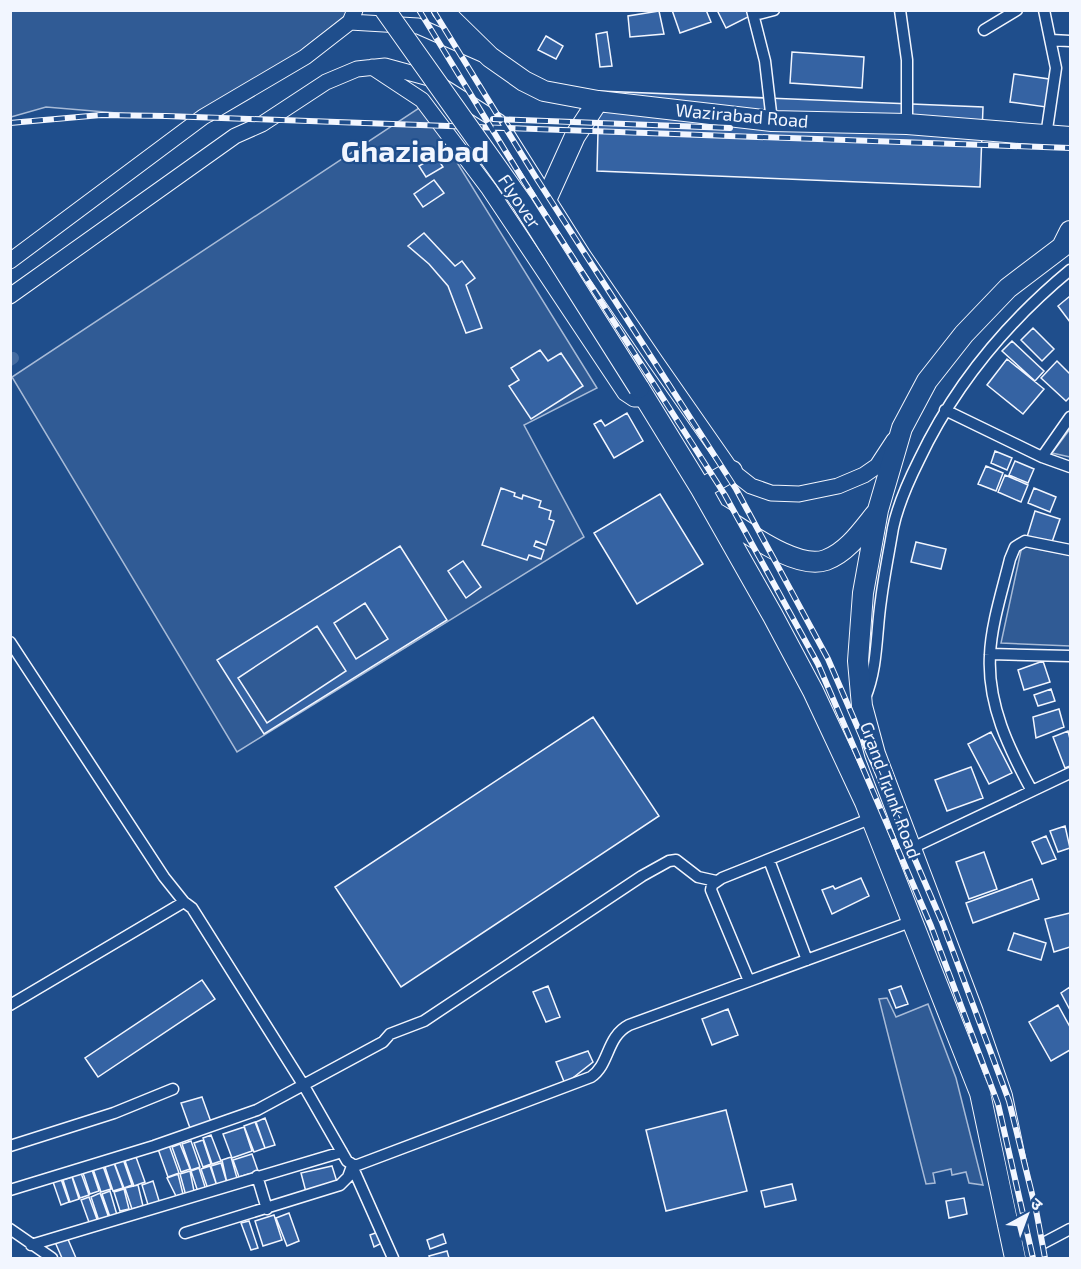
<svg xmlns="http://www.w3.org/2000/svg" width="1081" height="1269" font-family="'Exo 2','Noto Sans Devanagari',sans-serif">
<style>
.green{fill:#305b95;stroke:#a8bbd7;stroke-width:1.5}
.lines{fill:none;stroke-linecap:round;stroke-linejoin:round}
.canal{stroke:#446ba0;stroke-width:12}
.building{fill:#3563a3;stroke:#f2f6ff;stroke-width:1.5;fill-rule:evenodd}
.street-casing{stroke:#f2f6ff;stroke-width:13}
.secondary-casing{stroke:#f2f6ff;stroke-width:17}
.highway-casing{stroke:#f2f6ff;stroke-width:22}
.street{stroke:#1f4e8c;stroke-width:10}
.secondary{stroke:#1f4e8c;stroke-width:15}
.highway{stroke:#1f4e8c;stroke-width:20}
.rail-casing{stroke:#f2f6ff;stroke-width:6}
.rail{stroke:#1f4e8c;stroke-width:4;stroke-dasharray:11;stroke-linecap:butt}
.highway-bridge-casing{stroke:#f2f6ff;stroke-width:22;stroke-linecap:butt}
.highway-bridge{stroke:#1f4e8c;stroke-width:20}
.labels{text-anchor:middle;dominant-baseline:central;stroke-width:4.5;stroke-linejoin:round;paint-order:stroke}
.street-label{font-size:18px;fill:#f2f6ff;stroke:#1f4e8c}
.town-label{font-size:30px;font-weight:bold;fill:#f2f6ff;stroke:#1f4e8c}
</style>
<rect width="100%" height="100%" fill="#1f4e8c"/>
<path class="green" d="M 11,11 L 351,11 L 212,121 L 46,107 L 11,117 Z
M 422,106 L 597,388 L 524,425 L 584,537 L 237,752 L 12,377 Z
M 1070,429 L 1070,457 L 1052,453 Z
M 1022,546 L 1070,555 L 1070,646 L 1001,643 Z
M 887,998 L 896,1017 L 928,1004 L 956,1078 L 983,1185 L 969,1183 L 966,1172 L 952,1175 L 951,1169 L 933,1173 L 935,1183 L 926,1184 L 879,999 Z"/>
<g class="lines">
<path class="canal" d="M 10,360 L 13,358"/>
</g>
<path class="building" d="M 672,10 L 706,10 L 711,22 L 680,33 Z
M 717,10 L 747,10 L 750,16 L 726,28 Z
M 659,11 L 664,34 L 630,37 L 628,16 Z
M 607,32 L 612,66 L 600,67 L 596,34 Z
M 546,36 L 563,46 L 556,59 L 538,50 Z
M 792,52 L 864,57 L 862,88 L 790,83 Z
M 1014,74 L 1049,79 L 1046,107 L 1010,102 Z
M 599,91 L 983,107 L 980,187 L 597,171 Z
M 436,156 L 443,167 L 426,177 L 419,166 Z
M 434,180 L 444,193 L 423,207 L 414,194 Z
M 424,233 L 455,266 L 462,261 L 475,278 L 466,285 L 482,328 L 466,333 L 448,286 L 429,264 L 408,246 Z
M 1070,296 L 1070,322 L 1058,306 Z
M 1033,328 L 1054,349 L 1042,361 L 1021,340 Z
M 1012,341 L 1044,371 L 1035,381 L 1002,351 Z
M 540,350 L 548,361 L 561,353 L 583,386 L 531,419 L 509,386 L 519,380 L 511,368 Z
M 1007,359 L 1044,389 L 1023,414 L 987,385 Z
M 1057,361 L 1070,374 L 1070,397 L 1066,401 L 1041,378 Z
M 627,413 L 643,441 L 614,458 L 594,424 L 601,420 L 605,426 Z
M 995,451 L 1012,458 L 1007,470 L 991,463 Z
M 1015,461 L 1034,469 L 1028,483 L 1009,475 Z
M 986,466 L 1003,473 L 996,491 L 978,484 Z
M 1005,475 L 1028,485 L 1021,502 L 998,492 Z
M 501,488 L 515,493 L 514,496 L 522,499 L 523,495 L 541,501 L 539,507 L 551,511 L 549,519 L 554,521 L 546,545 L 536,541 L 534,546 L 544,550 L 541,559 L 529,555 L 527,560 L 482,545 Z
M 1034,488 L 1056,497 L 1050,512 L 1028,503 Z
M 660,494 L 703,564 L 637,604 L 594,533 Z
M 1035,511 L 1060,519 L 1051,545 L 1027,537 Z
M 916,542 L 946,549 L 941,569 L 911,562 Z
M 400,546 L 447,620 L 264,734 L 217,660 ZM 365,603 L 388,639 L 356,659 L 334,623 Z
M 463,561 L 481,587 L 466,598 L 448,571 Z
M 317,626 L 346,671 L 267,723 L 238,678 Z
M 1043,661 L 1050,682 L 1024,690 L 1018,670 Z
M 1051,689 L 1055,701 L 1038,706 L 1034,695 Z
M 1059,709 L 1064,727 L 1036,738 L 1033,717 Z
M 593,717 L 659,816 L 401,987 L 335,887 Z
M 1068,731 L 1070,739 L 1070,766 L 1065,768 L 1053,737 Z
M 991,732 L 1012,773 L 989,784 L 968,744 Z
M 971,767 L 983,798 L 947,811 L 935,780 Z
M 1065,826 L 1070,848 L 1058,852 L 1050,831 Z
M 1046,836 L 1056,859 L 1042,864 L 1032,842 Z
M 984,852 L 997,889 L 969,899 L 956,862 Z
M 861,878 L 869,896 L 832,914 L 822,890 L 833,886 L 835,889 Z
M 1032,879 L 1039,899 L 973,923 L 966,903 Z
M 1070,913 L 1070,947 L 1054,952 L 1045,919 Z
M 1014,933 L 1046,943 L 1041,960 L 1008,950 Z
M 202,980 L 215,999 L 98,1077 L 85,1058 Z
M 548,986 L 560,1017 L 546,1022 L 533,992 Z
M 901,986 L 908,1004 L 896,1008 L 889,990 Z
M 1070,987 L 1070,1010 L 1061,993 Z
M 1058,1005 L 1070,1027 L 1070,1050 L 1051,1061 L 1029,1022 Z
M 728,1009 L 738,1035 L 712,1045 L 702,1019 Z
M 588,1051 L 593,1062 L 565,1084 L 556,1062 Z
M 202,1097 L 211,1122 L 190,1128 L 181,1103 Z
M 726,1110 L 747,1191 L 666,1211 L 646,1130 Z
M 265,1118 L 275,1145 L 265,1148 L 256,1122 Z
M 255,1122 L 265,1148 L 254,1152 L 244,1126 Z
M 244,1127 L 252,1151 L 232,1158 L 223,1134 Z
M 211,1135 L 221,1161 L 212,1164 L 203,1138 Z
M 203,1140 L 211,1164 L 203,1167 L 194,1143 Z
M 191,1141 L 200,1167 L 191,1170 L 182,1144 Z
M 180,1144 L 190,1169 L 181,1172 L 172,1147 Z
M 169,1145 L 179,1173 L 168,1177 L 158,1149 Z
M 252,1154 L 258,1171 L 239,1177 L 233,1160 Z
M 136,1157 L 145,1182 L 134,1186 L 125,1161 Z
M 231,1157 L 237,1178 L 227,1183 L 222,1160 Z
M 123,1159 L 132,1185 L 124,1188 L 114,1162 Z
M 114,1163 L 123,1188 L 113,1191 L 105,1167 Z
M 221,1163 L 227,1183 L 217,1186 L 211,1166 Z
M 103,1166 L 111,1189 L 101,1192 L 93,1169 Z
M 210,1166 L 217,1186 L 208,1189 L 201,1169 Z
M 332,1166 L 337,1182 L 306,1192 L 301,1173 Z
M 91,1167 L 99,1191 L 90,1194 L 82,1170 Z
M 199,1168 L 206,1190 L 198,1192 L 191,1171 Z
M 190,1171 L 194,1191 L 186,1196 L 180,1174 Z
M 81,1173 L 89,1195 L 80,1198 L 72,1176 Z
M 178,1174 L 183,1194 L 176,1196 L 167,1178 Z
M 72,1177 L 79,1199 L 70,1202 L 63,1180 Z
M 61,1179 L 69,1202 L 61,1205 L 53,1182 Z
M 153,1181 L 160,1204 L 149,1208 L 142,1185 Z
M 792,1184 L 796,1200 L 765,1207 L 761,1191 Z
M 138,1185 L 143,1206 L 132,1209 L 125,1188 Z
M 124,1189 L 129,1209 L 120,1211 L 114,1192 Z
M 110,1191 L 117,1215 L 110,1217 L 102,1194 Z
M 100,1193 L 109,1218 L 99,1221 L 91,1197 Z
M 89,1197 L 98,1222 L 90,1225 L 81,1200 Z
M 964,1198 L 967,1214 L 949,1218 L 946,1201 Z
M 289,1213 L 299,1241 L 287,1246 L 276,1218 Z
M 274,1215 L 282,1240 L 263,1246 L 255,1221 Z
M 249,1221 L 258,1248 L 251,1250 L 241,1223 Z
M 378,1232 L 382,1243 L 374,1247 L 370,1235 Z
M 443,1234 L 446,1243 L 430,1249 L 427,1240 Z
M 67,1237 L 76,1258 L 62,1258 L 55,1242 Z
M 447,1251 L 449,1258 L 430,1258 L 429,1256 Z"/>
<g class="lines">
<g class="street-casing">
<path id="street" d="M 752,10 L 765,61 L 772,121
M 900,10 L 907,60 L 907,124
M 1044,10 L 1056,68 L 1046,136
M 754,15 L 774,10
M 984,30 L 1017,10
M 1051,40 L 1070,41
M 945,410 L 1042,457 L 1070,467
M 1042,457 L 1070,417
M 10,642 L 164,877 L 184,902
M 990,654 L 1070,656
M 865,698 C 878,667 876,633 881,600 C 884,576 889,552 893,528 C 898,504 908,482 919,460 C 955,384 1006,323 1070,270
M 1032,791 C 1009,749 987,704 990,655 C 991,625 1003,588 1010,559 L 1015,547 L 1025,541 L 1070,550
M 912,848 L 1070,773
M 769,860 L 807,960
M 749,981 L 711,890 L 712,885 L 722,878 L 872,818
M 10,1005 L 184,902 L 192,908 L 304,1086 L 347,1161 L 355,1166 L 591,1077 C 610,1064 606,1037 629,1025 L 913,921
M 10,1146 L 114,1113 L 173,1089
M 352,1166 L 393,1258
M 257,1176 L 267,1209
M 10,1190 L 154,1146 L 257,1110 L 383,1042 L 390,1034 L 424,1021 L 642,876 L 669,861 L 676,860 L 698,877 L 716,881
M 10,1229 L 52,1258
M 185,1233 L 340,1185 L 348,1177 L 352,1166
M 31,1245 L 342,1152
M 1034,1248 L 1070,1229"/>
</g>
<g class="secondary-casing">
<path id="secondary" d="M 350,22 L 418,26 L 482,54
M 372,67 L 422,100 L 489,189 L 625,393 L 634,399 L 646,399
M 10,261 L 203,117 L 305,57 L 350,22 L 355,10
M 10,296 L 235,136 L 262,124 L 326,82 L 357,69 L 385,66 L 429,78 L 499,122 L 583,255 L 656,362 L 732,471 L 751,486 L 771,493 L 799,494 L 838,486 L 864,475 L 877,466 L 894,440"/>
</g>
<g class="highway-casing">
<path id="highway" d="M 442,10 L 490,57 L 524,81 L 544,91 L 598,101 L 772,121 L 907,124 L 1070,137
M 547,198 L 575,136 L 598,101
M 639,388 L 701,489 L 773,616 L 813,691 L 865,802 L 980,1093 L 1015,1258
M 701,489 L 732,471
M 717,514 C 743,529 796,571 826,560 C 848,552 863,529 877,512
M 1036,1258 L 1002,1096 L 973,1012 L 875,754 L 862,706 L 858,661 L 863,593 L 878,510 L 902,428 L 927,381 L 964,334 L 1008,288 L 1062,247 L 1070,231"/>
</g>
<use href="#street" class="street"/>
<use href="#secondary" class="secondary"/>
<use href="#highway" class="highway"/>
<g class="rail-casing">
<path id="rail" d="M 419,10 L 525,183 L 725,495 L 818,664 L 931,926 L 998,1104 L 1033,1258
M 433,10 L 535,176 L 736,489 L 828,659 L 942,922 L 1009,1101 L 1036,1210 L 1045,1258
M 493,119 L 730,128
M 10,123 L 101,115 L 166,116 L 1070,148"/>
</g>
<use href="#rail" class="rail"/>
<g class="highway-bridge-casing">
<path id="highway-bridge" d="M 385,10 L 522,203 L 639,388"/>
</g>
<use href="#highway-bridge" class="highway-bridge"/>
</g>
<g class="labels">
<g class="street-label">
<text transform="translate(742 115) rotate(5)">Wazirabad Road</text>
<text transform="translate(520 201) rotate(56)">Flyover</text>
<text transform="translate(891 790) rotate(70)">Grand Trunk Road</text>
</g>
<g class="town-label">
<text x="415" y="150">Ghaziabad</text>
</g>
</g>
<rect width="1081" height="1269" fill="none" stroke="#f2f6ff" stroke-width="24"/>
<g transform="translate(1027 1215) rotate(41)" stroke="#1f4e8c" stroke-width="4.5" paint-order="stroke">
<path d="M0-4.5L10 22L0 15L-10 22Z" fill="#f2f6ff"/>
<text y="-9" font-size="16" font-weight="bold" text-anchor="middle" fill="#f2f6ff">उ</text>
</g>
</svg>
